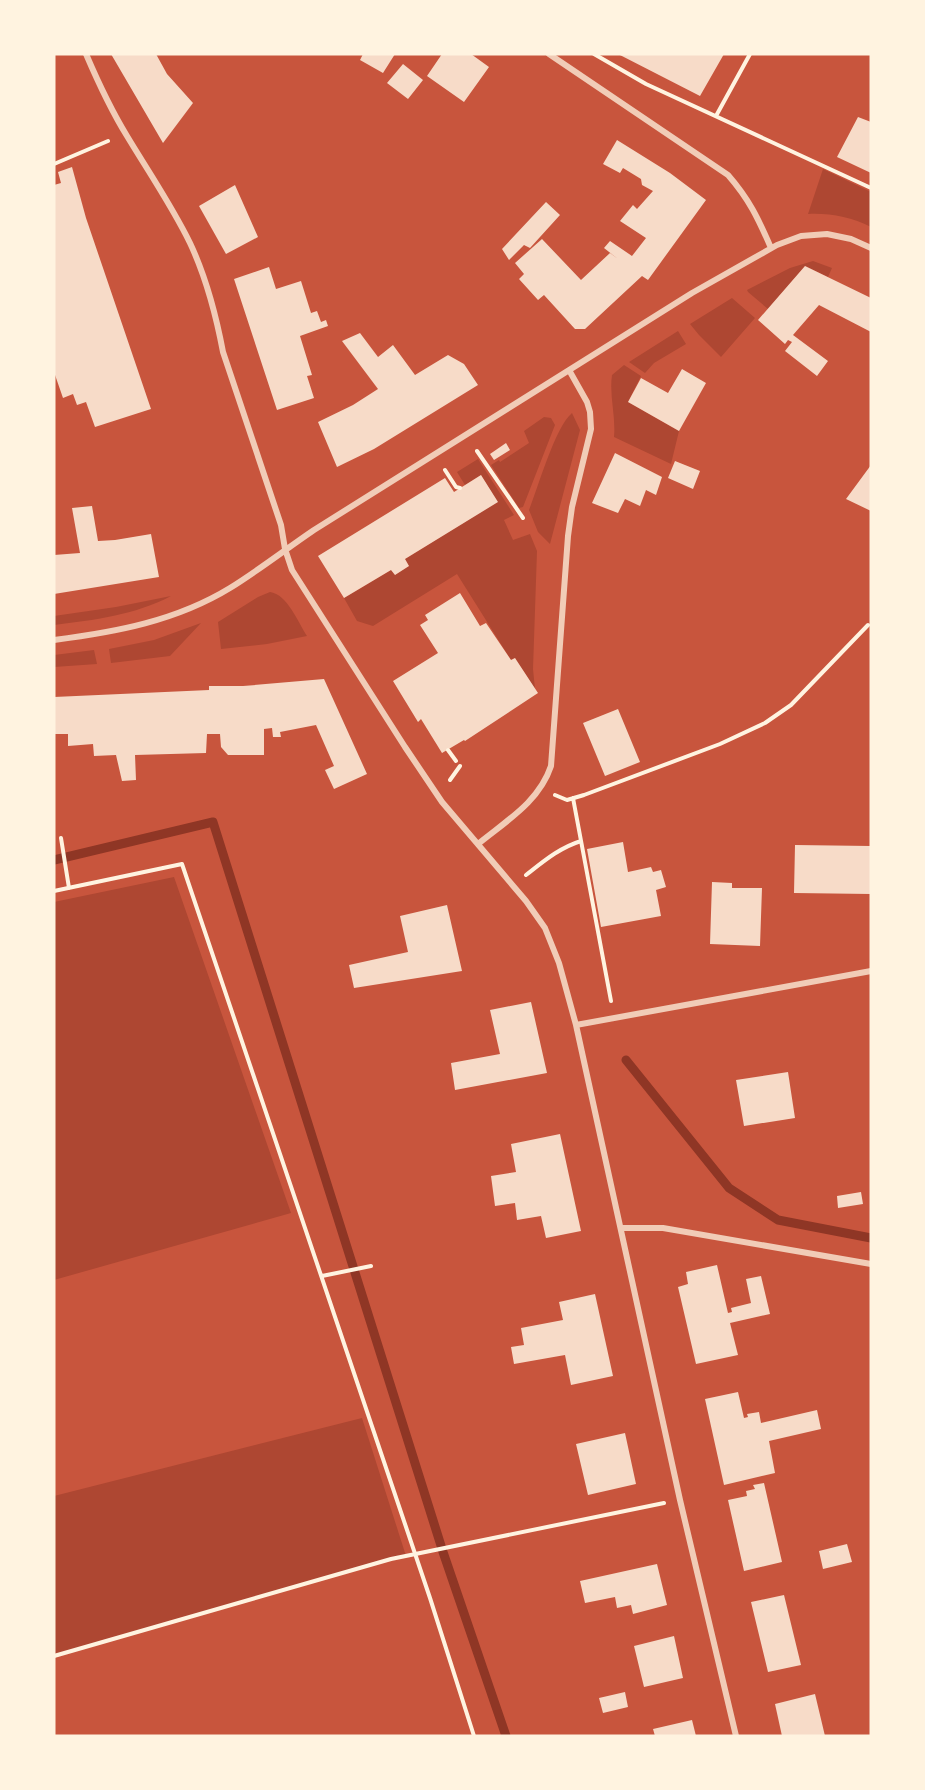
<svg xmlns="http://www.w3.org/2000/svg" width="925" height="1790" font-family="'DM Sans',sans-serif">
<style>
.green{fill:#ae4732}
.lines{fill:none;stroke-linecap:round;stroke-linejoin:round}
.stream{stroke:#8f3625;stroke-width:9}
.building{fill:#f7dbc8}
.path{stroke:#fff3e0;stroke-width:4}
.minor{stroke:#f1ccb7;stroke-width:6}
</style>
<rect width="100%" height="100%" fill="#c8553d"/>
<path class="green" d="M 823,169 L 871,192 L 871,227 C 851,217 830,213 808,214 Z
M 813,261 L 832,268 L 828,277 L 805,266 L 768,309 L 748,292 L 747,290 L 790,268 Z
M 732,298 L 755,318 L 721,357 L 699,335 L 690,324 Z
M 678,331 L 686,344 L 654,363 L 645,373 L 629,362 Z
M 624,365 L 641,376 L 628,402 L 679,431 L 671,464 L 614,437 C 616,416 609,396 612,375 Z
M 572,413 L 580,430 L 550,544 L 538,532 L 529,510 C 538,488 555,427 572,413 Z
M 544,417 L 551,418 L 555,425 L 523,507 L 519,508 L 491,465 L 499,460 L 500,462 L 529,443 L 524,431 Z
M 478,459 L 514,515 L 504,520 L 513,540 L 530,534 L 537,551 L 533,669 L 535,689 L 515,658 L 511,660 L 457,574 L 373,626 L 357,621 L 344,598 L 391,570 L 395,575 L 409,566 L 405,559 L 497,502 L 481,475 L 465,485 L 457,472 Z
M 270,592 C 287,594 298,622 307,636 L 267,644 L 221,649 L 218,622 L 258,597 Z
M 171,596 C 135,615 94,620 54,625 L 54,616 L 116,607 Z
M 201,623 L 170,656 L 111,663 L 109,649 L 154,640 Z
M 94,650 L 97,664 L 54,667 L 54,655 Z
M 174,877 L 291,1213 L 54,1280 L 54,902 Z
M 362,1418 L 406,1556 L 54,1656 L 54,1496 Z"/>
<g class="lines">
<path class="stream" d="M 54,860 L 213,822 L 443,1552 L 506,1736
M 626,1060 L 729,1188 L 778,1220 L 871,1238"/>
</g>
<path class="building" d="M 111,54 L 156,54 L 167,74 L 193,103 L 163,143 Z
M 363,54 L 395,54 L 383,73 L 360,60 Z
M 442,54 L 471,54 L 489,67 L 464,102 L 427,76 Z
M 618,54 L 724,54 L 700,96 Z
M 403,64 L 423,80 L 408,99 L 387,83 Z
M 858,117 L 871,122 L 871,173 L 837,157 Z
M 617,140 L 670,173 L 706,200 L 648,280 L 642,276 L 585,329 L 575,329 L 544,295 L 538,300 L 519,279 L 524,274 L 515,263 L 542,239 L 581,280 L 610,253 L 618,259 L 604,248 L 610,241 L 632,256 L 646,238 L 620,221 L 633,205 L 637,209 L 653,191 L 642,185 L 641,179 L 623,168 L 620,173 L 603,164 Z
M 72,167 L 86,218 L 151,409 L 95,427 L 86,402 L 77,405 L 73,394 L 63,398 L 54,372 L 54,185 L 61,183 L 58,172 Z
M 235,185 L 258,237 L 226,254 L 199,206 Z
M 546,202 L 560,215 L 530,248 L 524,245 L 509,260 L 502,249 Z
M 805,266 L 871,298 L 871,332 L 819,305 L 793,335 L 828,361 L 817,376 L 785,351 L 792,342 L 788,340 L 785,344 L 758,320 Z
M 269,267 L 276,289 L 301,281 L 311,313 L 317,311 L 321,322 L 326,320 L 328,326 L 300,336 L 312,375 L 307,376 L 314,398 L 277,410 L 234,279 Z
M 360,333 L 378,357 L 393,345 L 415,375 L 448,355 L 464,364 L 478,385 L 374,449 L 337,467 L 318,422 L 353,405 L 378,389 L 342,341 Z
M 682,369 L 706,383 L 679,431 L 628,402 L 641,378 L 668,393 Z
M 506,443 L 510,450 L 494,460 L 490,454 Z
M 615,453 L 662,477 L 656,495 L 646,490 L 640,506 L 625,499 L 618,513 L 592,503 Z
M 675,461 L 700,471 L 693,489 L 668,478 Z
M 871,465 L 871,511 L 846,499 Z
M 481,475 L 498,502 L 405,559 L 409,566 L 395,575 L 391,570 L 344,598 L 318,556 L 445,478 L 454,492 Z
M 92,506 L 98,541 L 115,540 L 151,534 L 159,577 L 54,594 L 54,555 L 80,553 L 72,508 Z
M 460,593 L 480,626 L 486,623 L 511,660 L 515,658 L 538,693 L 465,741 L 464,740 L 442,753 L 421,719 L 418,722 L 393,681 L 438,653 L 420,625 L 428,620 L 425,615 Z
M 324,679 L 367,774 L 334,789 L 325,770 L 334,766 L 316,725 L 280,732 L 281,737 L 273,737 L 272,728 L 264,729 L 264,755 L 228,755 L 221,747 L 220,734 L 207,734 L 206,753 L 135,755 L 136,780 L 122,781 L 116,755 L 94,756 L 93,744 L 68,746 L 68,734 L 54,734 L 54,697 L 209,690 L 209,686 L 243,686 Z
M 618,709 L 640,762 L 605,776 L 583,723 Z
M 623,842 L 628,872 L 651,867 L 653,872 L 661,870 L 666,887 L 656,890 L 661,916 L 601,927 L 587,849 Z
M 795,845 L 871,846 L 871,894 L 794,893 Z
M 712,882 L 732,883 L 732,888 L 762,888 L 760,946 L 710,944 Z
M 447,905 L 462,971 L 354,988 L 349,965 L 408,952 L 400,916 Z
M 531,1002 L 547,1073 L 455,1090 L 451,1063 L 500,1054 L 490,1010 Z
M 788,1072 L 795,1118 L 744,1126 L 736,1080 Z
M 560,1134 L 581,1231 L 546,1238 L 541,1216 L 517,1220 L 515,1203 L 495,1206 L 491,1176 L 516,1172 L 511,1144 Z
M 861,1192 L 863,1204 L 838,1208 L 837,1196 Z
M 717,1265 L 728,1313 L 732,1312 L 731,1308 L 751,1303 L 746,1279 L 761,1276 L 770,1314 L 730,1323 L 738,1355 L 696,1364 L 678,1287 L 688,1284 L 686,1272 Z
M 595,1294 L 613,1376 L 571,1385 L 565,1355 L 514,1364 L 511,1347 L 524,1345 L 521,1328 L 563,1320 L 559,1302 Z
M 738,1392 L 744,1418 L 748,1417 L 747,1414 L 759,1412 L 761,1423 L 817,1410 L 821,1429 L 769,1441 L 775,1473 L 724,1485 L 705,1399 Z
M 625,1433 L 636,1484 L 588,1495 L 576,1444 Z
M 764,1483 L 782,1562 L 744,1571 L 728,1500 L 747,1496 L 746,1491 L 755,1489 L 753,1485 Z
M 847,1544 L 852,1562 L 823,1569 L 819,1551 Z
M 657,1564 L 667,1605 L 633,1614 L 631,1605 L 617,1608 L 615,1597 L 585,1603 L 580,1581 Z
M 784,1595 L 801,1665 L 768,1672 L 751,1602 Z
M 674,1636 L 683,1678 L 644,1687 L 634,1646 Z
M 625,1692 L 628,1707 L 603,1713 L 599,1698 Z
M 815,1694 L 825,1736 L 782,1736 L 775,1704 Z
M 692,1720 L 696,1736 L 655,1736 L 653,1729 Z"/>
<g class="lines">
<path class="path" d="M 594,54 L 646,84 L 871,188
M 716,116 L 750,54
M 54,164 L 108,141
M 477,451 L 523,518
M 445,470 L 456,487 L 460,488
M 448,750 L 456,761
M 450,780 L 460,766
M 555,795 L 567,800 L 584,795 L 720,744 L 765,723 L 791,705 L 868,625
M 573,798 L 611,1001
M 61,838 L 69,888
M 526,875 C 544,861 559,848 581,841
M 54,891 L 182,864 L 430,1598 L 474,1736
M 322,1276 L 371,1266
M 54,1656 L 391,1559 L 664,1503"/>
<path class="minor" d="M 86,54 C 98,82 111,110 127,136 C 148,171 172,206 190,243 C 206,277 216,315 223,352 L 281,525 L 285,549 L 292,570 L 405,747 L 442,802 L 526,901 L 545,928 L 559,963 L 576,1025 L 680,1500 L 736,1736
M 549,54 L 728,175 C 749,199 758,218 771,248
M 54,640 C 116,632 176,621 230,588 C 259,570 286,549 314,530 L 692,293 L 777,245 L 801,236 L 827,234 L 851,239 L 871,248
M 478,844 C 506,821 539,802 551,766 L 568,536 L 572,507 L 591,429 L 590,412 L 587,402 L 569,370
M 576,1025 L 871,971
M 621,1228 L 663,1228 L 871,1264"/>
</g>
<rect width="925" height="1790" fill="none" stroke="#fff3e0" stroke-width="111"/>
</svg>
